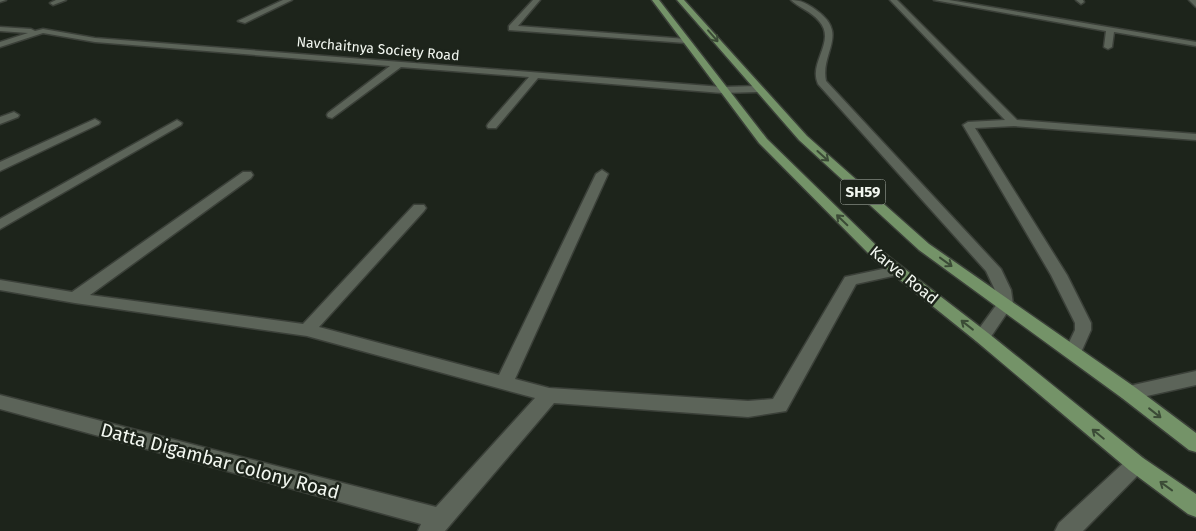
<svg xmlns="http://www.w3.org/2000/svg" width="1196" height="531" font-family="'Fira Sans',sans-serif">
<style>
.lines{fill:none;stroke-linecap:round;stroke-linejoin:round}
.minor-casing{stroke:#3b4039;stroke-width:3}
.major-casing{stroke:#3b4039;stroke-width:3}
.minor{fill:#5c6459;fill-rule:evenodd}
.major{fill:#749368;fill-rule:evenodd}
.oneway{stroke:#3b4b36}
.labels{text-anchor:middle;dominant-baseline:central;stroke-width:5;stroke-linejoin:round;paint-order:stroke}
.far-street-label{font-size:14px;fill:#f2f7f0;stroke:#1d241b}
.shield{fill:#1d241b;stroke:#b2b8b0;stroke-width:1}
.shield-label{font-size:15px;font-weight:bold;fill:#f2f7f0}
.street-label{font-size:16px;fill:#f2f7f0;stroke:#1d241b}
.near-street-label{font-size:19px;fill:#f2f7f0;stroke:#1d241b}
</style>
<rect width="100%" height="100%" fill="#1d241b"/>
<g class="lines">
<g class="minor-casing">
<path id="minor" d="M 0,0 L 6,0 L 0,2 Z
M 56,0 L 66,0 L 53,5 L 50,3 Z
M 283,0 L 292,0 L 245,23 L 238,21 Z
M 533,0 L 540,0 L 518,26 L 686,39 L 690,41 L 686,43 L 509,30 L 509,26 Z
M 791,0 C 801,0 808,4 816,10 C 850,34 820,52 826,81 L 1001,269 L 1011,290 L 1013,304 L 988,341 L 982,343 L 976,341 L 973,337 L 997,304 L 995,290 L 986,271 L 818,84 C 808,62 837,41 819,21 C 811,11 799,8 791,0 Z
M 890,0 L 897,0 L 1017,120 L 1196,134 L 1196,140 L 1014,126 L 975,128 L 1067,275 L 1091,323 L 1091,330 L 1079,357 L 1073,359 L 1067,357 L 1064,353 L 1075,330 L 1075,323 L 1051,275 L 963,125 L 968,122 L 1005,120 Z
M 934,0 L 949,0 L 1196,42 L 1196,46 L 1114,32 L 1112,47 L 1108,49 L 1104,47 L 1106,31 Z
M 1076,0 L 1083,0 L 1084,2 L 1081,4 Z
M 1189,0 L 1196,0 L 1196,7 Z
M 0,27 L 31,29 L 35,31 L 43,29 L 95,38 L 722,87 L 757,86 L 762,89 L 757,92 L 722,93 L 538,78 L 496,128 L 488,128 L 487,126 L 488,124 L 529,77 L 401,67 L 332,118 L 328,117 L 327,115 L 328,113 L 390,66 L 95,42 L 43,33 L 0,47 L 0,42 L 28,33 L 0,31 Z
M 14,112 L 19,115 L 18,117 L 0,124 L 0,117 Z
M 95,119 L 100,122 L 99,124 L 0,171 L 0,162 Z
M 177,120 L 182,123 L 181,125 L 0,229 L 0,219 Z
M 602,170 L 608,174 L 515,379 L 549,388 L 748,401 L 773,399 L 845,277 L 897,266 L 902,268 L 905,271 L 902,274 L 856,284 L 786,411 L 748,417 L 554,403 L 445,531 L 418,531 L 421,524 L 0,409 L 0,395 L 436,507 L 535,398 L 307,336 L 75,303 L 0,290 L 0,280 L 72,292 L 243,172 L 251,172 L 253,175 L 251,178 L 90,295 L 303,324 L 414,205 L 424,205 L 426,208 L 424,211 L 319,327 L 499,375 L 596,174 Z
M 1196,371 L 1196,385 L 1129,400 L 1122,398 L 1120,393 L 1122,388 L 1129,386 Z
M 1136,455 L 1143,458 L 1147,464 L 1143,470 L 1083,531 L 1055,531 L 1059,523 L 1129,458 Z"/>
</g>
<g class="major-casing">
<path id="major" d="M 652,0 L 659,0 L 767,139 L 884,253 L 988,333 L 1143,458 L 1196,494 L 1196,517 L 1188,514 L 1129,470 L 976,341 L 874,259 L 759,143 Z
M 677,0 L 684,0 L 807,136 L 929,244 L 1136,388 L 1196,433 L 1196,452 L 1189,450 L 1122,398 L 919,250 L 799,140 Z"/>
</g>
<use href="#minor" class="minor"/>
<use href="#major" class="major"/>
</g>
<defs><path id="oneway-shaft" d="M-6 0H5M1.5-3L5.5 0L1.5 3" fill="none" stroke-width="1.6" stroke-linecap="round" stroke-linejoin="round" transform="scale(1.25)"/></defs>
<g class="oneway">
<use href="#oneway-shaft" transform="translate(713 36) rotate(49)"/>
<use href="#oneway-shaft" transform="translate(823 156) rotate(42)"/>
<use href="#oneway-shaft" transform="translate(842 220) rotate(-136)"/>
<use href="#oneway-shaft" transform="translate(946 262) rotate(36)"/>
<use href="#oneway-shaft" transform="translate(967 325) rotate(-142)"/>
<use href="#oneway-shaft" transform="translate(1155 413) rotate(38)"/>
<use href="#oneway-shaft" transform="translate(1098 434) rotate(-141)"/>
<use href="#oneway-shaft" transform="translate(1166 486) rotate(-144)"/>
</g>
<g class="labels">
<g class="far-street-label">
<text transform="translate(378 49) rotate(5)">Navchaitnya Society Road</text>
</g>
<rect class="shield" x="840.5" y="179.5" width="45" height="25" rx="4"/>
<g class="shield-label">
<text x="863" y="192">SH59</text>
</g>
<g class="street-label">
<text transform="translate(904 275) rotate(39)">Karve Road</text>
</g>
<g class="near-street-label">
<text transform="translate(220 461) rotate(15)">Datta Digambar Colony Road</text>
</g>
</g>
</svg>
